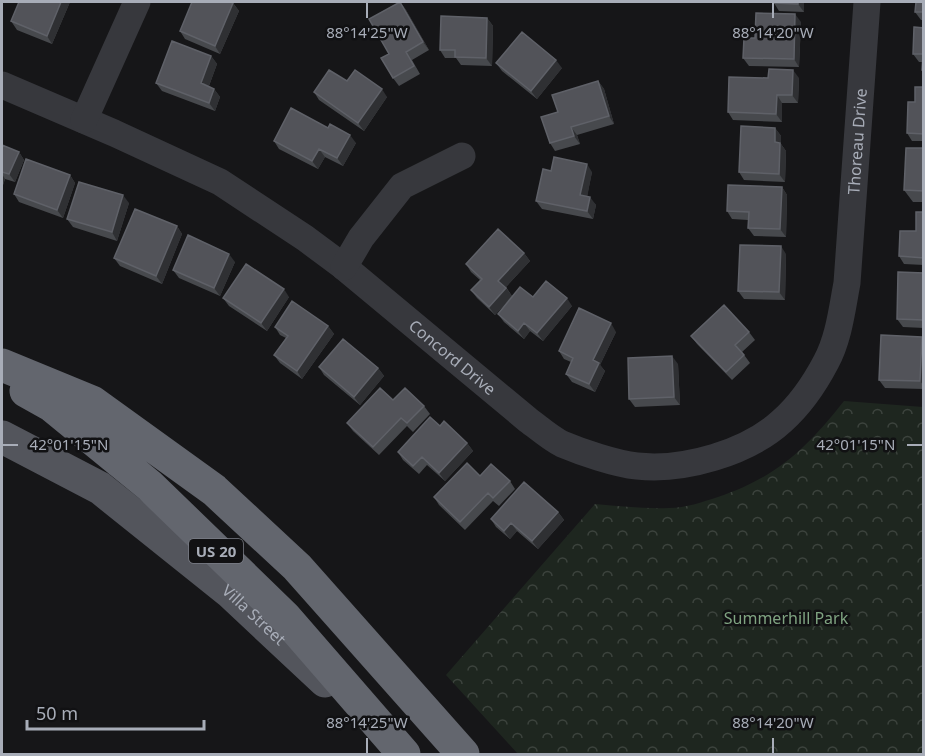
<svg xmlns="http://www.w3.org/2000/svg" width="925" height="756" font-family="'Noto Sans',sans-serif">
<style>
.park{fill:url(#park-crowns)}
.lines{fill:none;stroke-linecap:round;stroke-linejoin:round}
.minor{stroke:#37383d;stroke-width:27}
.major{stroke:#53555c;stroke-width:33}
.highway{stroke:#63666e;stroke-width:33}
.wall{fill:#47494d}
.shaded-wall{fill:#2f3033}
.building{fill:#525359;stroke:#5f6168;stroke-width:1.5}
.ticks{fill:none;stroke:#a8adb8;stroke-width:2}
.labels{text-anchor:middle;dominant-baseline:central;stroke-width:5;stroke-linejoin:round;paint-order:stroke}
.shield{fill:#111113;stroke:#7b7e86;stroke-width:1.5}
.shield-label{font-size:15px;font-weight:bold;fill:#a8adb8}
.street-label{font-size:16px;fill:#a8adb8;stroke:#111113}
.park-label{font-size:16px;fill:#7fa381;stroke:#111113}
.ticks-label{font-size:15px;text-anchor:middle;fill:#a8adb8;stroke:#111113;stroke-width:5;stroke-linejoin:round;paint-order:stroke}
</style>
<defs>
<pattern id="park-crowns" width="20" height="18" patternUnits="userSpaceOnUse" patternTransform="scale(1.5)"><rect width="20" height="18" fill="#1e261f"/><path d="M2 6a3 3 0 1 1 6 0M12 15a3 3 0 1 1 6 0" fill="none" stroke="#3c433d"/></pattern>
</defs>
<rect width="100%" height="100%" fill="#161618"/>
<path class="park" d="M 844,401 L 923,407 L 923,754 L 518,754 L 446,675 L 595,504 C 620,506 644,509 669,508 C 686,508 702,502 718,497 C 777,477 806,449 844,401 Z"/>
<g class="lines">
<g class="minor">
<path id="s1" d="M 2,85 L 114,133 L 220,182 L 305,238 L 344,267 L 528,420 C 539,428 550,438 562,444 C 581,452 616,464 637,466 C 684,471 747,453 782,421 C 800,405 815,383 826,362 C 839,338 842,309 847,283 L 867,2"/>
<path d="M 84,120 L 137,2"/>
<path d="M 344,267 L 361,238 L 402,186 L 462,156"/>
</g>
<path class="major" id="s2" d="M 2,437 L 100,488 L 231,593 L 325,681"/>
<path class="highway" d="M 2,365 L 92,402 L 214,490 L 297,567 L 463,754
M 26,391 L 51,405 L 150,486 L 285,617 L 404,754"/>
</g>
<path class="wall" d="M 70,2 L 52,44 L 17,30 L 11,21 Z
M 400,2 L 406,10 L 429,50 L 412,60 L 420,74 L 399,86 L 393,78 L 389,54 Z
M 804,2 L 804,12 L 779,11 L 774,3 Z
M 924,2 L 924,20 L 921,20 L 915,12 Z
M 233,3 L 239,11 L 220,54 L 185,39 L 180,31 Z
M 487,18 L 493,26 L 492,66 L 461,65 L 456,58 L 445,58 L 440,50 Z
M 801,22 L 799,67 L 749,66 L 743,58 L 755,38 Z
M 924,28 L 924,72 L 922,70 L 922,62 L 919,62 L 913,54 Z
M 211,56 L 217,64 L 209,86 L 214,89 L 220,97 L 215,111 L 162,91 L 156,83 Z
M 496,63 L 562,68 L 537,99 L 502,71 Z
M 768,78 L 799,78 L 798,103 L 782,103 L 782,122 L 733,120 L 728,112 Z
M 347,81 L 387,97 L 364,131 L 319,100 L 314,92 Z
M 598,81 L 604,89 L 614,124 L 577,135 L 580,144 L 555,151 L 550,143 L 558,112 Z
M 924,87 L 924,141 L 912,141 L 907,133 L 915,102 Z
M 775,128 L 781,136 L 781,144 L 786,151 L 785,182 L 744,180 L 739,172 Z
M 274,141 L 356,143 L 343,166 L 325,157 L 318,169 L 279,149 Z
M 2,145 L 19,152 L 24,160 L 15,182 L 5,179 L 2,188 Z
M 924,148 L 924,202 L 913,202 L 904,190 Z
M 551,171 L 592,172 L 587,196 L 596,205 L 593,219 L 542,209 L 536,201 Z
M 70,175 L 75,183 L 63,218 L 19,202 L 14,194 Z
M 782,187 L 787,195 L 786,237 L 754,236 L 748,228 L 748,220 L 732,219 L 727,211 Z
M 129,203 L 117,241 L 73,227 L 67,219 Z
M 924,212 L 924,265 L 904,264 L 899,256 L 916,231 Z
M 177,226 L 182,234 L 162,284 L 120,266 L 114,258 Z
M 524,253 L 530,261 L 506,287 L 512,296 L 495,315 L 477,298 L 471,290 L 480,280 L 471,272 L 466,264 Z
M 786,254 L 785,300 L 744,299 L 738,291 Z
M 235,262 L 220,296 L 179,278 L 173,270 Z
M 924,273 L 924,328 L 903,327 L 897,319 Z
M 289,297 L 267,331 L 229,306 L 223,298 Z
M 533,297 L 572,306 L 543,341 L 530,331 L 524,339 L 504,322 L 498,314 Z
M 328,326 L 334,334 L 302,379 L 280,363 L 274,355 L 286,338 L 280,335 L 275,327 Z
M 616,332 L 600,365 L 605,371 L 595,392 L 572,382 L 566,374 L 571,362 L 564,359 L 559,351 Z
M 749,332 L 755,340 L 742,352 L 750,363 L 732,380 L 697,344 L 691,336 Z
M 922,337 L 924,339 L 924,389 L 885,388 L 879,380 Z
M 678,364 L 680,405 L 635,407 L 629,399 Z
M 319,367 L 378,368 L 384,376 L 360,405 L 324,375 Z
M 393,400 L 424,406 L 430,414 L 413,432 L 407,426 L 379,455 L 353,431 L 347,423 Z
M 440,426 L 467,443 L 473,451 L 445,481 L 427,465 L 419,474 L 403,460 L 398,452 Z
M 480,476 L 510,481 L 515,489 L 499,506 L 493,501 L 465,530 L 439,505 L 434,497 Z
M 558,512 L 564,520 L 538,549 L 517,531 L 510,539 L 496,527 L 491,519 Z"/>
<path class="shaded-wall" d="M 61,2 L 70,2 L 52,44 L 47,36 Z
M 400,2 L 406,10 L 429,50 L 423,42 Z
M 798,2 L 804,2 L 804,12 L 798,4 Z
M 233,3 L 239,11 L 220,54 L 215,46 Z
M 795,14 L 801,22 L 799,67 L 794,59 Z
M 487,18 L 493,26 L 492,66 L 486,58 Z
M 211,56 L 217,64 L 207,91 L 201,83 Z
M 556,60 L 562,68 L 537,99 L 531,91 Z
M 793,70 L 799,78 L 798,103 L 792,95 Z
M 598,81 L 604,89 L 614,124 L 609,116 Z
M 214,89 L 220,97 L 215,111 L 209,103 Z
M 382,89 L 387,97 L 364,131 L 358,123 Z
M 777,95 L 782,103 L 782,122 L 776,114 Z
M 571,127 L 577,135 L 580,144 L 574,136 Z
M 775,128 L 781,136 L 781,144 L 786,151 L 785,182 L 779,174 L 775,142 Z
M 350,135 L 356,143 L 343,166 L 337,158 Z
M 319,149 L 325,157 L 318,169 L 312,161 Z
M 19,152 L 24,160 L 15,182 L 9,174 Z
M 587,164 L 592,172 L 586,203 L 580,195 Z
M 2,174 L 5,179 L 2,188 Z
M 70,175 L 75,183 L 63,218 L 57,210 Z
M 782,187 L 787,195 L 786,237 L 780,229 Z
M 123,195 L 129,203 L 117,241 L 112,232 Z
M 590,197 L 596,205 L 593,219 L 587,211 Z
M 177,226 L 182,234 L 162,284 L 156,276 Z
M 781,246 L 786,254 L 785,300 L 779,292 Z
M 524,253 L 530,261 L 504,289 L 498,281 Z
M 229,254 L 235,262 L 220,296 L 214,288 Z
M 506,288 L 512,296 L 495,315 L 489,307 Z
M 284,289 L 289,297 L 267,331 L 261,323 Z
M 567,298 L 572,306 L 543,341 L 537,333 Z
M 524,323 L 530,331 L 524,339 L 518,331 Z
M 611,323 L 616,332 L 600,365 L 605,371 L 595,392 L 589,384 L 593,360 Z
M 328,326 L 334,334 L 302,379 L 297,371 Z
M 922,337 L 924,339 L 924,386 L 920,381 Z
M 672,356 L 678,364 L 680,405 L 674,397 Z
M 378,368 L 384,376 L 360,405 L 354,397 Z
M 467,443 L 473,451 L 445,481 L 439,473 Z
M 558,512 L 564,520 L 538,549 L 532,541 Z
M 511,523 L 517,531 L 510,539 L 504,531 Z"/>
<path class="building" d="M 19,2 L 61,2 L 47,36 L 11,21 Z
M 192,2 L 230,2 L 233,3 L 215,46 L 180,31 Z
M 400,2 L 423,42 L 406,52 L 414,66 L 393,78 L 381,58 L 389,54 L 369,19 Z
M 774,2 L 798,2 L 798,4 L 774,3 Z
M 916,2 L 924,2 L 924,12 L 915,12 Z
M 756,13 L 795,14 L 794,59 L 743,58 L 744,38 L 755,38 Z
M 441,16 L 487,18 L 486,58 L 455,57 L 455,50 L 440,50 Z
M 914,27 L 924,28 L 924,70 L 922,70 L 923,54 L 913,54 Z
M 522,32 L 556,60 L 531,91 L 496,63 Z
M 172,41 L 211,56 L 201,83 L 214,89 L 209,103 L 156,83 Z
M 769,69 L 793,70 L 792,95 L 777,95 L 776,114 L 728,112 L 729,77 L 768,78 Z
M 329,70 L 347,81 L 355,70 L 382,89 L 358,123 L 314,92 Z
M 598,81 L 609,116 L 571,127 L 574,136 L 550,143 L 541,117 L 558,112 L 552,95 Z
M 915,87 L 924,87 L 924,134 L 907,133 L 908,102 L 915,102 Z
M 291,108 L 328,128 L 330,124 L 350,135 L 337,158 L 319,149 L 312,161 L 274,141 Z
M 741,126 L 775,128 L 775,142 L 780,143 L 779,174 L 739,172 Z
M 2,145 L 19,152 L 9,174 L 2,172 Z
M 906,148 L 924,148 L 924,191 L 904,190 Z
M 554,157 L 587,164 L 580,195 L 590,197 L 587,211 L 536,201 L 543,169 L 551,171 Z
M 26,159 L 70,175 L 57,210 L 14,194 Z
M 79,182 L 123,195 L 112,232 L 67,219 Z
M 728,185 L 782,187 L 780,229 L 748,228 L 749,212 L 727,211 Z
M 135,209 L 177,226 L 156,276 L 114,258 Z
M 916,212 L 924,212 L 924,258 L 899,256 L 900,231 L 916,231 Z
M 498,229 L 524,253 L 498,281 L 506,288 L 489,307 L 471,290 L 482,279 L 466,264 Z
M 188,235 L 229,254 L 214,288 L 173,270 Z
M 740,245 L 781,246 L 779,292 L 738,291 Z
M 246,264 L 284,289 L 261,323 L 223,298 Z
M 898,272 L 924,273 L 924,320 L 897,319 Z
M 546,281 L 567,298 L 537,333 L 524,323 L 518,331 L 498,314 L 520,287 L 533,297 Z
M 292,301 L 328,326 L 297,371 L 274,355 L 288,336 L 275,327 Z
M 724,305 L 749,332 L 735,345 L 744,355 L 726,372 L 691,336 Z
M 579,308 L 611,323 L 593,360 L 599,363 L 589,384 L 566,374 L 573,358 L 559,351 Z
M 881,335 L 922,337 L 920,381 L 879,380 Z
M 343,339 L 378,368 L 354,397 L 319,367 Z
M 672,356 L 674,397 L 629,399 L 628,358 Z
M 380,388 L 393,400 L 405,388 L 424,406 L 407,423 L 401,418 L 373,447 L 347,423 Z
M 430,417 L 440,426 L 444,421 L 467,443 L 439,473 L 422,457 L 413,466 L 398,452 Z
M 467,463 L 480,476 L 491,464 L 510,481 L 493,498 L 488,493 L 460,522 L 434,497 Z
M 524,482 L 558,512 L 532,541 L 511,523 L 504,531 L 491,519 Z"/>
<path class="ticks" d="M 367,3 L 367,18M 773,3 L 773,18M 3,445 L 18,445M 907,445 L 922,445M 367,738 L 367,753M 773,738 L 773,753"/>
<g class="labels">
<rect class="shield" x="189" y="539" width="54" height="24" rx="4.5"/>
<g class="shield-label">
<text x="216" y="551">US 20</text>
</g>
<g class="street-label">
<text stroke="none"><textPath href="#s1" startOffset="1202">Thoreau Drive</textPath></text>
<text stroke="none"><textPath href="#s1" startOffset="530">Concord Drive</textPath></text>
<text stroke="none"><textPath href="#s2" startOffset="310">Villa Street</textPath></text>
</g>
<g class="park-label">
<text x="786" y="618">Summerhill Park</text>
</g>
</g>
<g class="ticks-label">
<text x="367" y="38">88°14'25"W</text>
<text x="773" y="38">88°14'20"W</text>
<text x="69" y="450">42°01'15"N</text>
<text x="856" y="450">42°01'15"N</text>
<text x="367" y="728">88°14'25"W</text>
<text x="773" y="728">88°14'20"W</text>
</g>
<rect width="925" height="756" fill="none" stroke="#a8adb8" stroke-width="6"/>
<path d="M27 720v9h177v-9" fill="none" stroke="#a8adb8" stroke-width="3"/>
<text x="36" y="720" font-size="18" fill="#a8adb8" stroke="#111113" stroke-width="4.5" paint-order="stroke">50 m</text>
</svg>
